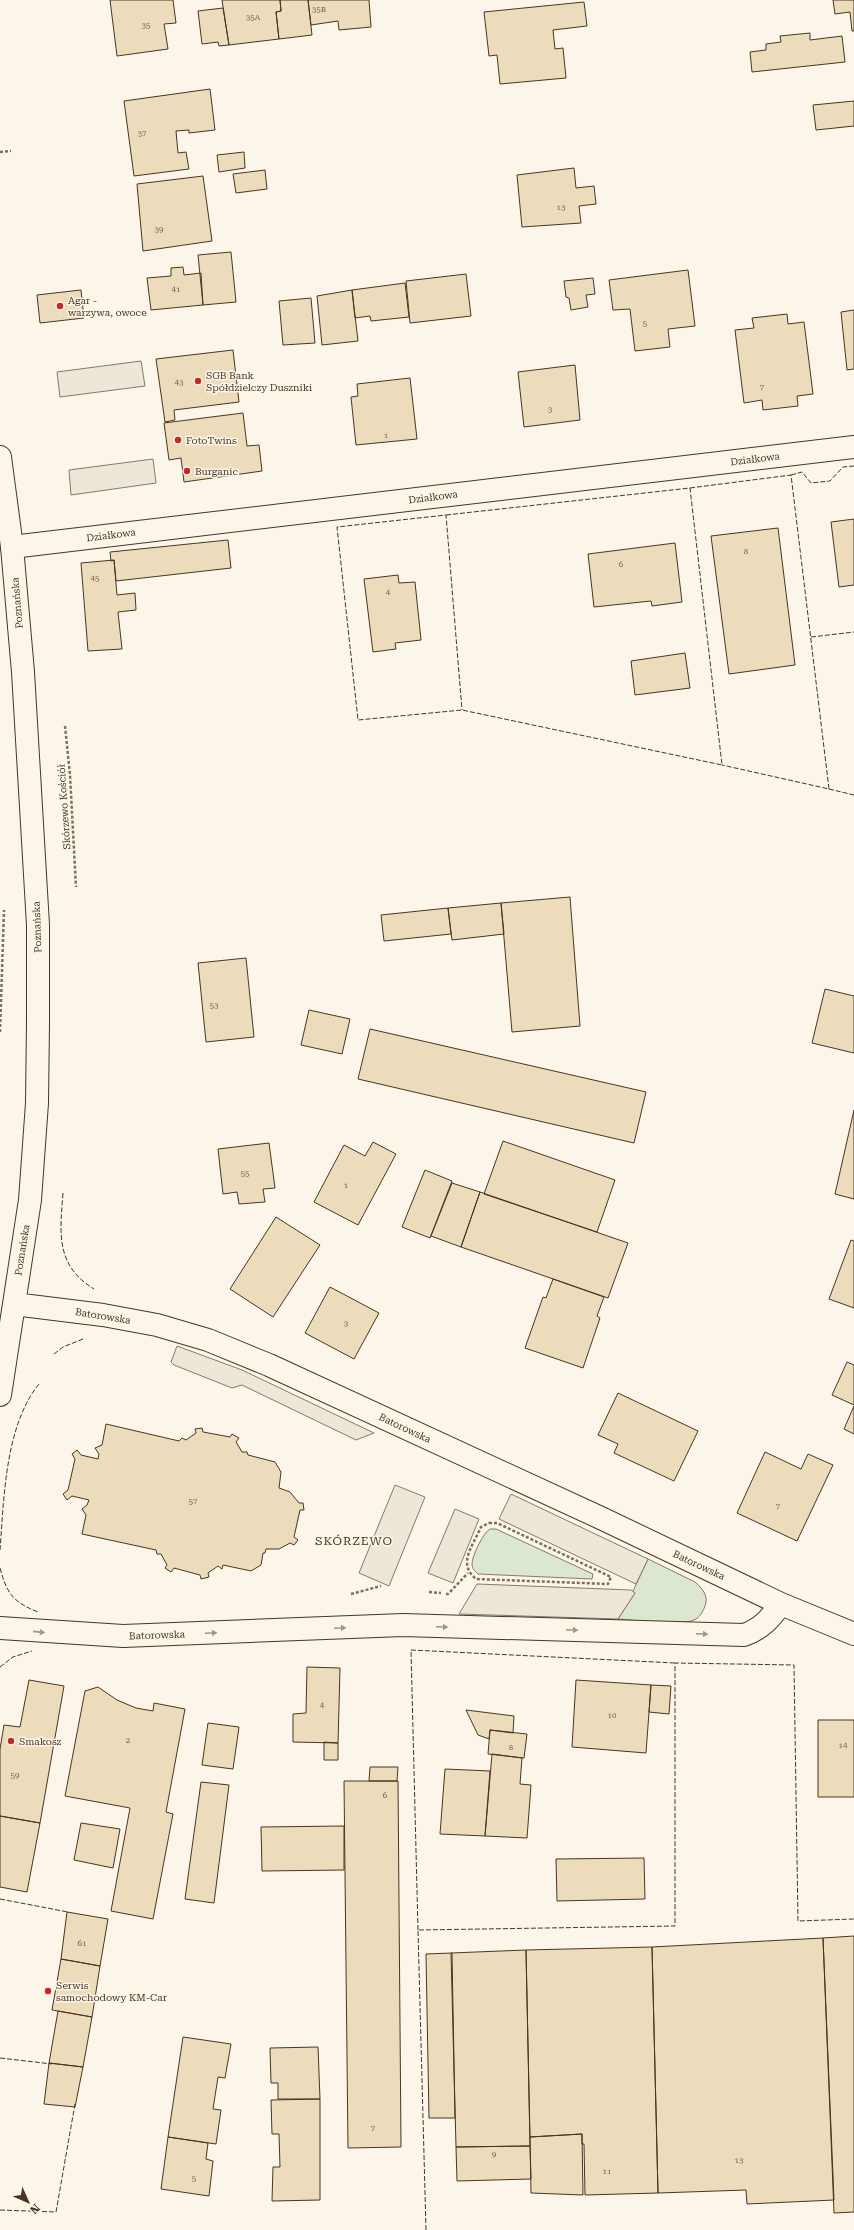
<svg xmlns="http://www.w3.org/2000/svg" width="854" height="2230" font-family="'Roboto Serif',serif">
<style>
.green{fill:#dce7d0;stroke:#887966}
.parking{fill:#ede7d9;stroke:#887966}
.building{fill:#ecdcbc;stroke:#4a3520}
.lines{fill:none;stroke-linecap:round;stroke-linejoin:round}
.street-casing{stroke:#4a3520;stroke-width:24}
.secondary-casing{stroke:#4a3520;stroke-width:24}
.path{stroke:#7f6f5c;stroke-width:2.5;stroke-dasharray:3 2;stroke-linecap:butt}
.street{stroke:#fbf6e9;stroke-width:22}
.secondary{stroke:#fbf6e9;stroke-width:22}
.fence{stroke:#4a3520;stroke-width:1;stroke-dasharray:5 2;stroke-linecap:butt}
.oneway{fill:#a29684}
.poi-dot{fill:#c62828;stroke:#fbf6e9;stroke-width:1.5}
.labels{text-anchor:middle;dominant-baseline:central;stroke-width:3;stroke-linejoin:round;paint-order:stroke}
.number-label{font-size:8px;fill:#725f47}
.poi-label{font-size:10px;fill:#4a3520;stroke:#fbf6e9;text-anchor:start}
.street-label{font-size:10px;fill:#4a3520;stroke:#fbf6e9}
.quarter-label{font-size:12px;letter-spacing:1px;fill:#4a3520;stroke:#fbf6e9}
</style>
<rect width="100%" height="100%" fill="#fbf6e9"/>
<path class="green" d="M 490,1529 L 496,1529 L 593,1574 L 592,1579 L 478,1574 C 475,1571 472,1569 472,1564 C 472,1556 483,1533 490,1529 Z
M 648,1559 L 695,1582 C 702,1588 709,1596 705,1606 C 703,1612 699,1618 694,1620 C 682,1626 634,1620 618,1619 L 635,1593 L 633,1591 Z"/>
<path class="parking" d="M 141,361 L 145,386 L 60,397 L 57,372 Z
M 153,459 L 156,483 L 71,495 L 69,470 Z
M 177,1346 L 242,1370 L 374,1433 L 356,1440 L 242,1385 L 232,1388 L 174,1365 L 171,1362 Z
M 395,1485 L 425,1497 L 389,1586 L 359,1573 Z
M 511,1494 L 648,1559 L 636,1584 L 499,1519 Z
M 455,1509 L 479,1519 L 453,1583 L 428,1573 Z
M 477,1584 L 631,1590 L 635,1593 L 618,1619 L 459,1614 Z"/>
<path class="building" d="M 110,0 L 173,0 L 176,23 L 164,24 L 168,49 L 117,56 Z
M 222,0 L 280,0 L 281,11 L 276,12 L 279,39 L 229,45 Z
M 280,0 L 308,0 L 312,35 L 279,39 L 276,12 L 281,11 Z
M 308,0 L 369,0 L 371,27 L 339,30 L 338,21 L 311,25 Z
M 833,0 L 854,0 L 854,31 L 852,31 L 850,12 L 835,14 Z
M 584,2 L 587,26 L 553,30 L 555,49 L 563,48 L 566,78 L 500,84 L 497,55 L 489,56 L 484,12 Z
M 223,8 L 229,45 L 219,46 L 218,42 L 202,44 L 198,11 Z
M 810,33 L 810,40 L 842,36 L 845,62 L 752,72 L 750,52 L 766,50 L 766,44 L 781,42 L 780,36 Z
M 210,89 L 215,130 L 189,133 L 189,130 L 176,131 L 178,153 L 186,152 L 189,169 L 134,176 L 124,101 Z
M 854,101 L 854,126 L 816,130 L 813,105 Z
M 244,152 L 245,168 L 219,172 L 217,155 Z
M 574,168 L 576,188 L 594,186 L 596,204 L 579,206 L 581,223 L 522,227 L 517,175 Z
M 265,170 L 267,189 L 236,193 L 233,174 Z
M 203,176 L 212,241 L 143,251 L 137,184 Z
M 231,252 L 236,302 L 203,305 L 198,255 Z
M 183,267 L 184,275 L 201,273 L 203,305 L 151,310 L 147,278 L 171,276 L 171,268 Z
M 688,270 L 695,326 L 668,329 L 670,347 L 635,351 L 630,309 L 613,310 L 609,280 Z
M 466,274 L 471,316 L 410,323 L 406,281 Z
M 593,278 L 595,294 L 586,295 L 588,307 L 571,310 L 569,298 L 566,297 L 564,281 Z
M 405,283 L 409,317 L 371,321 L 370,316 L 355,318 L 352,290 Z
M 81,290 L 84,318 L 40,323 L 37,295 Z
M 352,290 L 358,341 L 322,345 L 317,296 Z
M 311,298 L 315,343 L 283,345 L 279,301 Z
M 854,310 L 854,369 L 847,370 L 841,312 Z
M 787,314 L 788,324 L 804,322 L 813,394 L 797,396 L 798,406 L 763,410 L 762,400 L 744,403 L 735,330 L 754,328 L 752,318 Z
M 233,350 L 239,402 L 174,410 L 175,420 L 165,422 L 156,359 Z
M 575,365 L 580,420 L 524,427 L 518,372 Z
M 410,378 L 417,439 L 356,445 L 351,397 L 358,396 L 357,384 Z
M 243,413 L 247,446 L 259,445 L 262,471 L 184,482 L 181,458 L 169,460 L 164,423 Z
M 854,519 L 854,585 L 839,587 L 831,522 Z
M 778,528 L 795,665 L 729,674 L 711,536 Z
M 228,540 L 231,568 L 116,581 L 114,560 L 111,561 L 110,552 Z
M 675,543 L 682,602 L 652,606 L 651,601 L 594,607 L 588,554 Z
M 114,560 L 117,595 L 135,593 L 136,610 L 118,612 L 122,649 L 88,651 L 81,563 Z
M 398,575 L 399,583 L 415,582 L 421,640 L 395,643 L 396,649 L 373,652 L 364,579 Z
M 685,653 L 690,688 L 635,695 L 631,661 Z
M 570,897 L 580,1026 L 512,1032 L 501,903 Z
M 501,903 L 504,934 L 452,940 L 448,908 Z
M 448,908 L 451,934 L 384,941 L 381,915 Z
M 246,958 L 254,1037 L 206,1042 L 198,963 Z
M 825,989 L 854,996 L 854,1053 L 812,1043 Z
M 309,1010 L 350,1019 L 342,1054 L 301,1045 Z
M 370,1029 L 646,1092 L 634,1143 L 358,1079 Z
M 854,1110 L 854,1199 L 835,1194 Z
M 503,1141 L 615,1180 L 597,1232 L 484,1194 Z
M 373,1142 L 396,1154 L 358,1225 L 314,1202 L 344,1145 L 365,1156 Z
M 269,1143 L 275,1188 L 263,1189 L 265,1202 L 239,1204 L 237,1192 L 223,1194 L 218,1149 Z
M 425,1170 L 452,1181 L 430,1238 L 402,1227 Z
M 452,1183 L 480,1192 L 461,1247 L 431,1236 Z
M 480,1192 L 628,1243 L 608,1298 L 461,1247 Z
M 276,1217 L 320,1245 L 273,1317 L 230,1289 Z
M 851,1240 L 854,1241 L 854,1308 L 829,1299 Z
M 553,1279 L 604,1297 L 597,1316 L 600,1318 L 583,1368 L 525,1348 L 543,1297 L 546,1298 Z
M 330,1287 L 379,1313 L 354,1359 L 305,1333 Z
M 847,1362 L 854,1365 L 854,1405 L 832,1395 Z
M 618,1393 L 698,1431 L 674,1481 L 614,1453 L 618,1444 L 598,1435 Z
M 854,1406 L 854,1434 L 844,1429 Z
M 106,1424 L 179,1441 L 182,1438 L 186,1440 L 196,1433 L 195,1429 L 202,1428 L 203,1432 L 230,1437 L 232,1434 L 239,1438 L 236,1442 L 242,1452 L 247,1452 L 248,1455 L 275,1462 L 281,1472 L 279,1488 L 290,1492 L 299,1503 L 303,1503 L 304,1510 L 300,1510 L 294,1537 L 298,1540 L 294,1545 L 290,1543 L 279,1549 L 266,1549 L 265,1553 L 263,1553 L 261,1565 L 251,1571 L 223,1565 L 222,1569 L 218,1566 L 208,1573 L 209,1577 L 201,1579 L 200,1575 L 174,1568 L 171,1572 L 165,1568 L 167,1565 L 161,1554 L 157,1554 L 156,1550 L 82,1534 L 86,1515 L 82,1509 L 87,1505 L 89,1500 L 72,1496 L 67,1500 L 63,1494 L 68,1490 L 75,1459 L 72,1454 L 77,1450 L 81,1455 L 98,1459 L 99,1454 L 95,1448 L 102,1445 Z
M 765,1452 L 801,1469 L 808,1454 L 833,1465 L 797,1541 L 737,1513 Z
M 307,1667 L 340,1668 L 338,1743 L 293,1742 L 293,1714 L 306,1713 Z
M 29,1680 L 64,1686 L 40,1823 L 0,1816 L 0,1749 L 4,1725 L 20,1727 Z
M 576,1680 L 651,1685 L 646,1753 L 572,1747 Z
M 651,1685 L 671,1686 L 669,1714 L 649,1712 Z
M 98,1687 L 117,1700 L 136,1708 L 153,1711 L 154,1703 L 185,1709 L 166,1812 L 173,1814 L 153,1919 L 111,1911 L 130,1808 L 65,1796 L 85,1691 Z
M 466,1710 L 514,1716 L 513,1733 L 490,1730 L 489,1739 L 478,1735 Z
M 818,1720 L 854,1720 L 854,1797 L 818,1797 Z
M 208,1723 L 239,1727 L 233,1769 L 202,1765 Z
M 490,1730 L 527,1734 L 524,1758 L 488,1754 Z
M 324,1742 L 338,1743 L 338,1760 L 324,1760 Z
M 492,1754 L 522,1758 L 520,1784 L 531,1785 L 527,1838 L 485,1836 Z
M 370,1767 L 398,1767 L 397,1781 L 369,1781 Z
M 445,1769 L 490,1771 L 485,1836 L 440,1834 Z
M 344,1781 L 398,1781 L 401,2147 L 348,2148 Z
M 201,1782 L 229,1785 L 214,1903 L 185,1899 Z
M 0,1816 L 40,1823 L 27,1892 L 0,1887 Z
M 81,1823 L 120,1829 L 113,1868 L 74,1860 Z
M 344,1826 L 344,1870 L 262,1871 L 261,1827 Z
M 644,1858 L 645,1899 L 557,1901 L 556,1859 Z
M 67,1912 L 108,1919 L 100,1966 L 61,1959 Z
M 854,1936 L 854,2212 L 834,2213 L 823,1938 Z
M 823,1938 L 834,2200 L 747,2204 L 746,2190 L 658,2193 L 652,1947 Z
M 652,1947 L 658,2193 L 585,2195 L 584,2144 L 582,2144 L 582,2134 L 530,2137 L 526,1950 Z
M 526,1950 L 530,2146 L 456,2147 L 451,1953 Z
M 452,1953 L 455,2118 L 429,2118 L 426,1954 Z
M 61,1959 L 100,1966 L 92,2017 L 52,2010 Z
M 58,2011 L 92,2017 L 83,2067 L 49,2063 Z
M 183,2037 L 231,2044 L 225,2078 L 218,2077 L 213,2109 L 221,2110 L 216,2144 L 168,2137 Z
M 318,2047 L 320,2099 L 278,2099 L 278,2083 L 271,2083 L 270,2048 Z
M 49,2063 L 83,2067 L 75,2107 L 44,2104 Z
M 320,2099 L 320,2200 L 272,2201 L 273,2167 L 280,2167 L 279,2134 L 272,2134 L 271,2100 Z
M 582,2134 L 583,2195 L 531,2193 L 530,2137 Z
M 168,2137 L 208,2143 L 206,2159 L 213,2161 L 209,2196 L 161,2189 Z
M 530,2146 L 531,2179 L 457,2181 L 456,2147 Z"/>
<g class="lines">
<g class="street-casing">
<path id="street" d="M 12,547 L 854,447"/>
</g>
<g class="secondary-casing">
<path id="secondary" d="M 0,457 L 12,547 L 23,672 L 38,925 L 38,1023 L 37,1103 L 30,1200 L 0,1395
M 14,1304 L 103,1315 L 157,1325 L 208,1340 L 269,1365 L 603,1519 L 781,1604 L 854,1634
M 0,1628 L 123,1636 L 403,1625 L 744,1635 C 761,1629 770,1619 781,1604"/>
</g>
<path class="path" d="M 0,152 L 11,151
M 65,726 L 70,775 L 76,887
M 0,1032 L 4,910
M 489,1523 L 497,1523 L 611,1577 L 608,1584 L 476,1579 C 457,1563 473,1546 481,1527 Z
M 429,1592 L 441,1593
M 351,1594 L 381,1586
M 446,1594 L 448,1594 L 468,1573"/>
<use href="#street" class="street"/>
<use href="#secondary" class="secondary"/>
<path class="fence" d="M 791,475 L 802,472 L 811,483 L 830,481 L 843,467 L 854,466
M 690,488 L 791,475 L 829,789 L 722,765
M 446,515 L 690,488 L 722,765 L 462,710 L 358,720 L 337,527 L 446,515 L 462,710
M 811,637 L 854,632
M 829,789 L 854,795
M 63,1193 C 60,1233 55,1265 94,1289
M 54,1354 L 63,1347 L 83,1339
M 0,1550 C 4,1498 5,1426 39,1384
M 0,1568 C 7,1594 13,1602 38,1612
M 0,1667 L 13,1657 L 32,1651
M 0,1899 L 68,1912
M 418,1930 L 411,1650 L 675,1663
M 0,2058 L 52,2064
M 0,2210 L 56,2212 L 75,2104
M 426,2230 L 418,1930 L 675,1926 L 675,1663 L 794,1665 L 798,1921 L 854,1919"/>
</g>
<defs><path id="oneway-solid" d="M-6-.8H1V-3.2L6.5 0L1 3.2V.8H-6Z"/></defs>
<g class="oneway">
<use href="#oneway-solid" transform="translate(442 1627) rotate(2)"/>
<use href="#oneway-solid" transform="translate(340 1628) rotate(-2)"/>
<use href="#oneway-solid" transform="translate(572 1630) rotate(2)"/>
<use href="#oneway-solid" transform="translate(39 1632) rotate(6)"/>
<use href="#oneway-solid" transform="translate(211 1633) rotate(-2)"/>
<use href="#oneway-solid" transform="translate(702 1634) rotate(2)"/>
</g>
<g class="poi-dot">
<circle cx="60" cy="306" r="4"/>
<circle cx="198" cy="381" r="4"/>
<circle cx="178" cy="440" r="4"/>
<circle cx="187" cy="471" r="4"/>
<circle cx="11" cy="1741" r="4"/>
<circle cx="48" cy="1991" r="4"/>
</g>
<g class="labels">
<g class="number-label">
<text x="319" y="9">35B</text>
<text x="253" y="17">35A</text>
<text x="146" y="25">35</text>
<text x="142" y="133">37</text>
<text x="561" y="207">13</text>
<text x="159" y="229">39</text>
<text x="176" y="289">41</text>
<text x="645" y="323">5</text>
<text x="179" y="382">43</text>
<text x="762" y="387">7</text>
<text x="550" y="409">3</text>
<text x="386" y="435">1</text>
<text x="746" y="551">8</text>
<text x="621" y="564">6</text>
<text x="95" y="578">45</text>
<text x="388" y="592">4</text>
<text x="214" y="1005">53</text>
<text x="245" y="1173">55</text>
<text x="346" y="1185">1</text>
<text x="346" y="1323">3</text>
<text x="193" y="1501">57</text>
<text x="778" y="1506">7</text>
<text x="322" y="1705">4</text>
<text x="612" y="1715">10</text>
<text x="128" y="1740">2</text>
<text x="843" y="1745">14</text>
<text x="511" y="1747">8</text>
<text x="15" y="1775">59</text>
<text x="385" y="1795">6</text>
<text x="82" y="1943">61</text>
<text x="373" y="2128">7</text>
<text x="494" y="2154">9</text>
<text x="739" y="2160">13</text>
<text x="607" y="2171">11</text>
<text x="194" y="2178">5</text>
</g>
<g class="poi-label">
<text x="68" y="300">Agar -<tspan x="68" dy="12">warzywa, owoce</tspan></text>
<text x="206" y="375">SGB Bank<tspan x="206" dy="12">Spółdzielczy Duszniki</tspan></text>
<text x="186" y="440">FotoTwins</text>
<text x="195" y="471">Burganic</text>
<text x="19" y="1741">Smakosz</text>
<text x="56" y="1985">Serwis<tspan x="56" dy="12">samochodowy KM-Car</tspan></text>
</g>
<g class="street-label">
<text transform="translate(755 459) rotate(-7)">Działkowa</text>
<text transform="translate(433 497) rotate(-7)">Działkowa</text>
<text transform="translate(111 535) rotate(-7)">Działkowa</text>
<text transform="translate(17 603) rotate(-95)">Poznańska</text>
<text transform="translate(64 807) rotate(-94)">Skórzewo Kościół</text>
<text transform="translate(37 927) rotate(-92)">Poznańska</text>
<text transform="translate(22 1250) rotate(-81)">Poznańska</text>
<text transform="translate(103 1316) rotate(9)">Batorowska</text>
<text transform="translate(405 1428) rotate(25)">Batorowska</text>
<text transform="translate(699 1565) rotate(25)">Batorowska</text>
<text transform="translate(157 1635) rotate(-2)">Batorowska</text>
</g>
<g class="quarter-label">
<text x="354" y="1541">SKÓRZEWO</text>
</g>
</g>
<g transform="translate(28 2202) rotate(135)" stroke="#fbf6e9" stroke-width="3" paint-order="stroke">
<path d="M0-3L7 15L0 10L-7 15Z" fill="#4a3520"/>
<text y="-6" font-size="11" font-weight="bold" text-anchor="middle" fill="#4a3520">N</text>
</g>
</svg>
